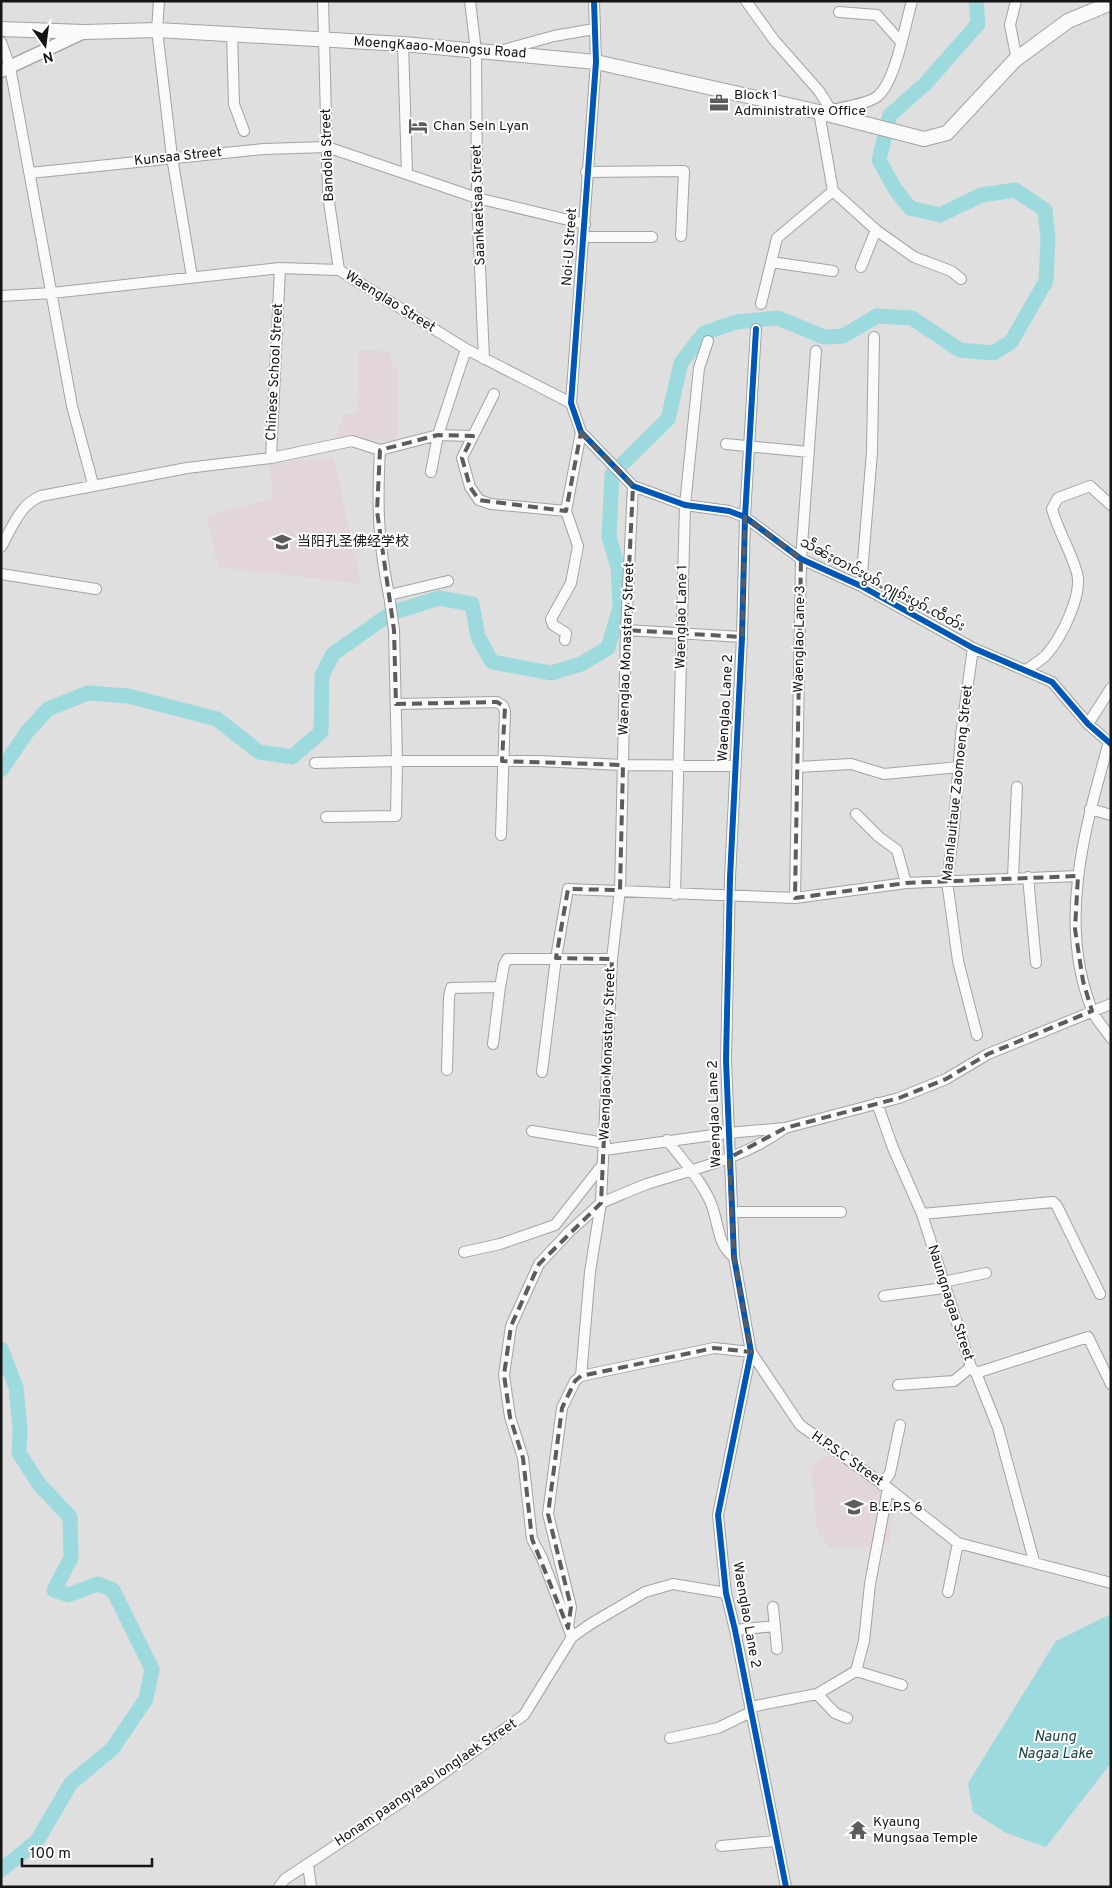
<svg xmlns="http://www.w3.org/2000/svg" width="1112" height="1888" font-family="Overpass,'Noto Sans SC','Noto Sans Myanmar',sans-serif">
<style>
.education{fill:#e2d5db}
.water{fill:#9ddade}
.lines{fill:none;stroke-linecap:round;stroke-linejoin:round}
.river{stroke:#9ddade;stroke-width:15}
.minor-casing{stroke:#a3a3a4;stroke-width:12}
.tertiary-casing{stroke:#a3a3a4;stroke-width:15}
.secondary-casing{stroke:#a3a3a4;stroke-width:16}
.minor{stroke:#fafafa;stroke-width:10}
.tertiary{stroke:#fafafa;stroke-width:12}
.secondary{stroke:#fafafa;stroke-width:14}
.cycleway-casing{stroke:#fff;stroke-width:9}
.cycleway{stroke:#0057b8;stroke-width:6}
.marked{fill:none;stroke:#5c5c5c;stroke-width:4;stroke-dasharray:10 6;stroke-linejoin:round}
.labels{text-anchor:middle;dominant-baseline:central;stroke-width:4;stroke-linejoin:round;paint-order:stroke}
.street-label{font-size:14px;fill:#151515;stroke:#fff}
.poi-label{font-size:14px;fill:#151515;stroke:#fff;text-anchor:start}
.water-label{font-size:15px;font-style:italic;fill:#133d3f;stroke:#fff}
</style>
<rect width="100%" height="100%" fill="#dfdfdf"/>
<path class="education" d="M 358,350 L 390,351 L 392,368 L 398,370 L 397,441 L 336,439 L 343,414 L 357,414 Z
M 334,457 L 361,584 L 218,567 L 206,517 L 273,498 L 269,464 Z
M 836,1450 L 895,1490 L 890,1542 L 868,1547 L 829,1548 L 817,1531 L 811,1467 Z"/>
<path class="water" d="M 1111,1614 L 1111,1763 L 1046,1847 L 1006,1833 L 973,1812 L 968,1783 L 1056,1641 Z"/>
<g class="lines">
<path class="river" d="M 1,770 L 27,732 L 48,709 L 88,693 L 128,696 L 217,719 L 259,752 L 292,757 L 321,732 L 322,675 L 333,654 L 391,613 L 439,598 L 472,604 L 478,637 L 492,662 L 551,673 L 581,664 L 608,648 L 620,607 L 618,567 L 609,537 L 612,474 L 668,419 L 681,363 L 704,333 L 736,322 L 778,318 L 824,337 L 843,336 L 877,316 L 912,318 L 960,350 L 993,353 L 1011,342 L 1046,281 L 1048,238 L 1045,210 L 1015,190 L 981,195 L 940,215 L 910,208 L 895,189 L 879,160 L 890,115 L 925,84 L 978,24 L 976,1
M 1,1349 L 16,1387 L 20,1429 L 19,1453 L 39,1484 L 70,1517 L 71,1558 L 54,1590 L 68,1595 L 98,1584 L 113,1590 L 152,1669 L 146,1699 L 112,1749 L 71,1783 L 37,1841 L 1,1870"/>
<g class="minor-casing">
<path id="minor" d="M 159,1 L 157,30 L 172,157 L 192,277
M 323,1 L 328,195 L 339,270
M 470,1 L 476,51 L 477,198 L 484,359
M 594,1 L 596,62 L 571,403 L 581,432 L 633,486 L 685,505 L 729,511 L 745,517 L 801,559 L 861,586 L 973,648 L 1052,682 L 1088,724 L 1111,744
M 746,1 L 774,40 L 819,91 L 831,110
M 912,1 C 905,25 896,80 878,96 C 867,105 834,109 819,112 L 833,191 L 876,230 L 914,257 L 951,271 L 961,279
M 839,12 L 877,15 L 901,42
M 232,34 L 234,104 L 244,131
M 1,42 L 10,67 L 72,406 L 93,484
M 403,44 L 407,173
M 500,51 L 554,36 L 594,29
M 1015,60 L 1016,55 L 1010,25 L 1016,1
M 586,172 L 684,171 L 681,236
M 30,173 L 264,149 L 327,147 L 477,198 L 585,224
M 584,237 L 652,237
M 771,262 L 833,271
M 861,267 L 876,230
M 280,268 L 271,458 L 352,441 L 380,450 C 377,503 378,543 389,595 L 448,581
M 1,296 L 52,293 L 280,268 L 339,270 L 466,349 L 571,403
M 761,304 L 777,238 L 833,191
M 756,329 L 745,517 L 742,637 L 730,878 L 726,1060 L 734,1257 L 751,1352 L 718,1515 L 726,1593 L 735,1630 L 786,1887
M 473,436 L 494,394
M 726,444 L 809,452
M 380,450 L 438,435 L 473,436 L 462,458 L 470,487 L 479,500 L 491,504 L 566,511 L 581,432
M 431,472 L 438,435 L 466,349
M 1,547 C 12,528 20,504 41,496 L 187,468 L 271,458
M 1,574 L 96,589
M 861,586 L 872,452 L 874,337
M 389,595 L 394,630 L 397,761 L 538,761 L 623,765 L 736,766
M 626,630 L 742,637
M 565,640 L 566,633 L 553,625 L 551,619 L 571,583 L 578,546 L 566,511
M 973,648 L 961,735 L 953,837 L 947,881 L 958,961 L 977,1035
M 1026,670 C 1033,665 1042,660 1047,654 C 1061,638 1083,595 1077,573 C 1071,551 1058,531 1052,509 L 1058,498 L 1090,486 L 1111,505
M 396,704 L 497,702 L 503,706 L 505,711 L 501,835
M 1088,724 L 1111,688
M 1109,742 C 1085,827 1057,923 1092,1010 C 1096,1020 1105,1029 1111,1038
M 315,763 L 397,761 L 396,816 L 326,817
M 798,767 L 851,764 L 884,774 L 959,767
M 1090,809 L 1111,815
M 856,814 L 879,837 L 897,850 L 906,883
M 1013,877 L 1017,787
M 1028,877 L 1036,963
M 675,895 L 685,505 L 699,368 L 708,341
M 795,898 L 801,559 L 816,351
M 493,1044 L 500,987
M 447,1070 L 449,997 L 451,988 L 500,987 L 504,965 L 507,959 L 612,959
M 542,1072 L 556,958 L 568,889 L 795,898 L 906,883 L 1078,876
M 877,1103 L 893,1148 L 922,1214 L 971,1367 L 976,1373 L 998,1428 L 1034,1561
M 785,1128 C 745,1158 694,1169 647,1184 C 631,1190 616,1197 601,1203 L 590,1272 L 581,1376 L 714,1348 L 751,1352 L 800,1425 L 888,1488 L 958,1543 L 1111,1583
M 532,1131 L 605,1143
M 667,1140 C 682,1159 700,1179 710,1201 C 719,1220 716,1244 734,1257
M 604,1150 L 728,1133 L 785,1128 L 899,1098 L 946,1079 L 988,1054 L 1111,1004
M 732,1212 L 841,1212
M 922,1214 L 1053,1202 L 1057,1206 L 1100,1294
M 464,1252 L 500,1244 L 555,1225 L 603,1164
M 943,1282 L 986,1273
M 884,1296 L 944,1288
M 976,1373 L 1088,1337 L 1111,1384
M 898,1385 L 954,1381 L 971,1367
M 882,1485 L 890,1473 L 900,1425
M 948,1592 L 958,1543
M 773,1607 L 777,1649
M 568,1626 L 571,1607 L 548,1514 L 562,1408 L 575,1381 L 581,1376
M 735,1630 L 775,1626
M 572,1637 L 542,1558 L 532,1539 L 523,1458 L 510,1417 L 504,1375 L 511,1326 L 539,1264 L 569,1232 L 601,1203 L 612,959 L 620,890 L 626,630 L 633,486
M 856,1671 L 902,1685
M 817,1694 L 835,1713 L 847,1718
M 750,1707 L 817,1694 L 856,1671 L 864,1641 L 870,1584 L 888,1488
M 670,1738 L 718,1728 L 751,1712
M 721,1846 L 776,1841
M 308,1864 L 311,1887
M 279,1887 L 285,1879 L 430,1783 L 524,1715 L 572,1637 L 592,1623 L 645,1592 L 673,1584 L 726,1593"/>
</g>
<g class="tertiary-casing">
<path id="tertiary" d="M 1,71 L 84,32"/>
</g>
<g class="secondary-casing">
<path id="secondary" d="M 1,29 L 84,32 L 157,30 L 403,44 L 596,62 L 819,112 L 924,139 L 947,133 L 1015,60 L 1068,21 L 1111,3"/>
</g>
<use href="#minor" class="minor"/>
<use href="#tertiary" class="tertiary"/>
<use href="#secondary" class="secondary"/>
<g class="cycleway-casing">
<path id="cycleway" d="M 594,1 L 596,62 L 571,403 L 581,432 L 633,486 L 685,505 L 729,511 L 745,517 L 801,559 L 861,586 L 973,648 L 1052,682 L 1088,724 L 1111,744
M 756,329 L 745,517 L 742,637 L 730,878 L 726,1060 L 734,1257 L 751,1352 L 718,1515 L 726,1593 L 735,1630 L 786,1887"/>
</g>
<use href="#cycleway" class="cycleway"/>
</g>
<path class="marked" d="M 581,432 L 633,486 L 626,630 L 742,637 L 745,517 L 801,559 L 795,898 L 906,883 L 1078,876 L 1075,929 L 1083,981 L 1092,1011 L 988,1054 L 946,1079 L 899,1098 L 785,1128 L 729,1158 L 734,1257 L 751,1352 L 714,1348 L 581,1376 L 575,1381 L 562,1408 L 548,1514 L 571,1607 L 568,1628 L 532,1539 L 523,1458 L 510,1417 L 504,1375 L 511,1326 L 539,1264 L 601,1203 L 612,959 L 556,958 L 568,889 L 620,890 L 623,765 L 502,761 L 505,707 L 497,702 L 396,704 L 394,630 L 377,511 L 380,450 L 438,435 L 473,436 L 462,458 L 470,487 L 479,500 L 566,511 Z"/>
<defs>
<g id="office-bare" transform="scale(1.5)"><path d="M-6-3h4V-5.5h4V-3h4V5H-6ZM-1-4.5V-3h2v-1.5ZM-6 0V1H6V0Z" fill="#5c5c5c" stroke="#fff" stroke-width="2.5" paint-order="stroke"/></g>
<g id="hotel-bare" transform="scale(1.5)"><path d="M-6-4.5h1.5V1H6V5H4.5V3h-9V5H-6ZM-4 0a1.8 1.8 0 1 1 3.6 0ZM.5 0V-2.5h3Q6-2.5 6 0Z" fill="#5c5c5c" stroke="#fff" stroke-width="2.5" paint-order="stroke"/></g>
<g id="school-bare" transform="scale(1.5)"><path d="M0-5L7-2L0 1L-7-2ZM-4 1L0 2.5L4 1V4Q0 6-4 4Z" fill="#5c5c5c" stroke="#fff" stroke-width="2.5" paint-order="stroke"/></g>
<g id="temple-bare" transform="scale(1.5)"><path d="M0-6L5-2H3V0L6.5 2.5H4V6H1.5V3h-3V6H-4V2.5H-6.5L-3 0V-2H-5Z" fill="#5c5c5c" stroke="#fff" stroke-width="2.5" paint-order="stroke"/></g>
</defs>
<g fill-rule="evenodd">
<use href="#office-bare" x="719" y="103"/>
<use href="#hotel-bare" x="418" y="126"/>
<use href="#school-bare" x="282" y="542"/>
<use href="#school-bare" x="854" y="1507"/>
<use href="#temple-bare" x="858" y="1830"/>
</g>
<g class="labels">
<g class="street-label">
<text transform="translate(440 48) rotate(4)">MoengKaao-Moengsu Road</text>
<text transform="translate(328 155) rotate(-92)">Bandola Street</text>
<text transform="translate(178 157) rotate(-6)">Kunsaa Street</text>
<text transform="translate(479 205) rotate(-92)">Saankaetsaa Street</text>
<text transform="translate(570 247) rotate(-86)">Noi-U Street</text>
<text transform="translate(390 302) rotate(32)">Waenglao Street</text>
<text transform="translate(275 372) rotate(-87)">Chinese School Street</text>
<text transform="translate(882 585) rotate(28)">သဵၼ်ႈတၢင်းပွၵ်ႉႁူၵ်းပွၵ်ႉၸဵတ်း</text>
<text transform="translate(682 617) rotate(-89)">Waenglao Lane 1</text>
<text transform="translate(800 639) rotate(-89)">Waenglao Lane 3</text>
<text transform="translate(627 649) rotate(-88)">Waenglao Monastary Street</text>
<text transform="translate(726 708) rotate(-87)">Waenglao Lane 2</text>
<text transform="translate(958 783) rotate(-84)">Maanlauitaue Zaomoeng Street</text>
<text transform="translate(608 1054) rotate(-88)">Waenglao Monastary Street</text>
<text transform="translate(715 1114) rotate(-92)">Waenglao Lane 2</text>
<text transform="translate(950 1303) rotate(72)">Naungnagaa Street</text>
<text transform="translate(847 1459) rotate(35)">H.P.S.C Street</text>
<text transform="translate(746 1615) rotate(80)">Waenglao Lane 2</text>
<text transform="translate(426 1783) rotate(-34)">Honam paangyaao longlaek Street</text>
</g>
<g class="poi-label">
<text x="734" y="95">Block 1<tspan x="734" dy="16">Administrative Office</tspan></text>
<text x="433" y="126">Chan Sein Lyan</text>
<text x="297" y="542">当阳孔圣佛经学校</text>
<text x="869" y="1507">B.E.P.S 6</text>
<text x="873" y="1822">Kyaung<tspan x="873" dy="16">Mungsaa Temple</tspan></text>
</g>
<g class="water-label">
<text x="1055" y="1737">Naung<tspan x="1055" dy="17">Nagaa Lake</tspan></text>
</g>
</g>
<rect width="1112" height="1888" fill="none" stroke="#151515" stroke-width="5"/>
<g transform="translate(45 45) rotate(166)" stroke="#ffffff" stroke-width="4" paint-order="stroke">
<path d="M0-4L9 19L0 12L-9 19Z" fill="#151515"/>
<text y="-8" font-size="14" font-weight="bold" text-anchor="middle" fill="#151515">N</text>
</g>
<path d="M22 1858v8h130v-8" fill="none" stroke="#151515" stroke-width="2.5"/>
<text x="30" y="1858" font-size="15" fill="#151515" stroke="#ffffff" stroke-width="4" paint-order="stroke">100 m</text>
</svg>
